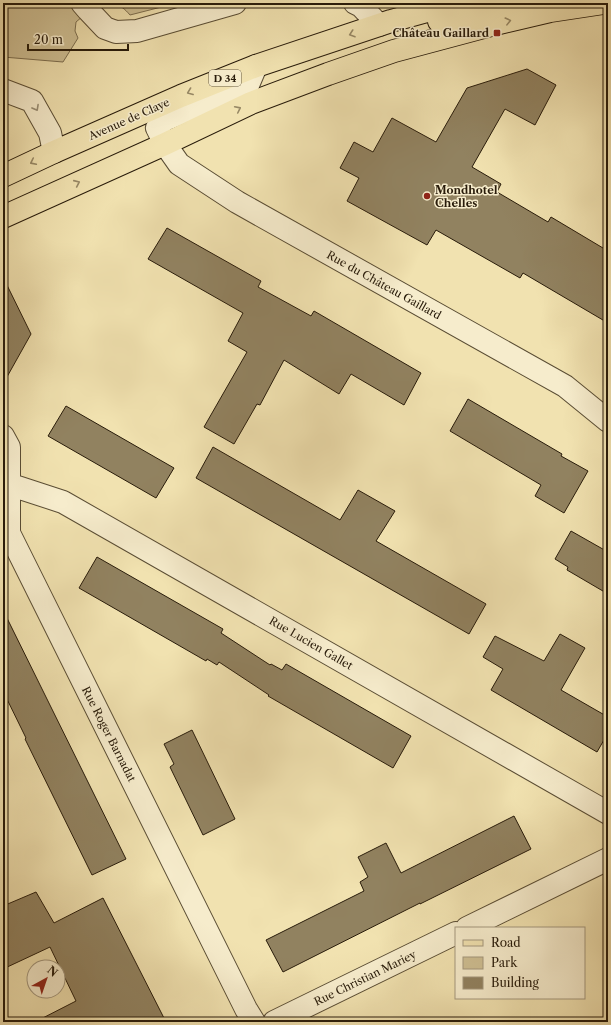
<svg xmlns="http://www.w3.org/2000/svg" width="611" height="1025" font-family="'Libre Caslon Text',serif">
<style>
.green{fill:#cfc094;stroke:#7c6e4f}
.building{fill:#918260;stroke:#281b0a}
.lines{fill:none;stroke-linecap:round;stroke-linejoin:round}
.minor-casing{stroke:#5a4d34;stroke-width:24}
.major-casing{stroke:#281b0a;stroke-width:24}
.minor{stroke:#f6eccc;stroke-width:22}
.major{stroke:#f1e2b0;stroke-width:22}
.oneway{stroke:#978865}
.oneway2{stroke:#998e75}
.poi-dot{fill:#8f2418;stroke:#f6eccc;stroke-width:1.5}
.labels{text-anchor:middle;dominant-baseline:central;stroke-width:3;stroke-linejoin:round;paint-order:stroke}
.shield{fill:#f6eccc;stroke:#665a44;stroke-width:1}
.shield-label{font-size:10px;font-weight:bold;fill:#281b0a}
.poi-label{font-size:11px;font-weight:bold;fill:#281b0a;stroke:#f6eccc;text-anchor:end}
.street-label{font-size:11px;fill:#281b0a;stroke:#f6eccc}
</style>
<rect width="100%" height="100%" fill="#f1e2b0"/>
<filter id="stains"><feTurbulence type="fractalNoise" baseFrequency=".005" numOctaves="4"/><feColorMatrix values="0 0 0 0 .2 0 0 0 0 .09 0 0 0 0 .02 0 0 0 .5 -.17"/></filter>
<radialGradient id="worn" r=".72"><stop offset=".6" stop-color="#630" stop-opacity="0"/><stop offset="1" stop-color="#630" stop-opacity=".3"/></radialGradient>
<path class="green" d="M 3,3 L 102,3 L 96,5 L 76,22 L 75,31 L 78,38 L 63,62 L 3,57 Z
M 112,3 L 177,3 L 130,15 C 125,9 120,5 112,3 Z"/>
<path class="building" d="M 527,69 L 556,85 L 535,125 L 505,109 L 472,167 L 501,184 L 497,192 L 548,222 L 551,217 L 608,251 L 608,323 L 523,273 L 520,278 L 436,230 L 427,245 L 347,201 L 359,178 L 340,168 L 354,142 L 373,152 L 392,118 L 436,142 L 467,88 Z
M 167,228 L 261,281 L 258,287 L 311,316 L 314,311 L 421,373 L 404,405 L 351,374 L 339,394 L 284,360 L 260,405 L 257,404 L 234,444 L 204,427 L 247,352 L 228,341 L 243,313 L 148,259 Z
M 3,277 L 31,334 L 3,384 Z
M 468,399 L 562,454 L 561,456 L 588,471 L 564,513 L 535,496 L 541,485 L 450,431 Z
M 66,406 L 174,468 L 156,498 L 48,436 Z
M 213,447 L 340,520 L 358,490 L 395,511 L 376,541 L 486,604 L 469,634 L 196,478 Z
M 571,531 L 608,552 L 608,594 L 567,570 L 568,567 L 555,559 Z
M 97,557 L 223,629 L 221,633 L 270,665 L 271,664 L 282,670 L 286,664 L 411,736 L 393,768 L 268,696 L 269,695 L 219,662 L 217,665 L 207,659 L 206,661 L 79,588 Z
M 3,610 L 126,859 L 92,875 L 25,739 L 26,738 L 3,691 Z
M 560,634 L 585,648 L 561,690 L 608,717 L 608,733 L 597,752 L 491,690 L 503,669 L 483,657 L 495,636 L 544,661 Z
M 192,730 L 235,819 L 203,835 L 170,767 L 174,764 L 164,744 Z
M 514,816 L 531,849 L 420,904 L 420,903 L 283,972 L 266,940 L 364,891 L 360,882 L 368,877 L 358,857 L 386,843 L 401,873 Z
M 36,892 L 54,923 L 103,898 L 166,1022 L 35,1022 L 76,1001 L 50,947 L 3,969 L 3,906 Z"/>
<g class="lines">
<g class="minor-casing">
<path id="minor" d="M 82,3 L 88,10 L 105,28 L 116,32 L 137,31 L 235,3
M 355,3 L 361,6 L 379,25
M 256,66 L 248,85 L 164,120 L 157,128 L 165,144 L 179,164 L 237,202 L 565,386 L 608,421
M 3,90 L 32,101 L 50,133 L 54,152
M 3,436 L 9,447 L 9,533 L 246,1009 L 254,1022
M 3,484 L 8,484 L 63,502 L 608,813
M 467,928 L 608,859
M 274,1022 L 456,933"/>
</g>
<g class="major-casing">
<path id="major" d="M 439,21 L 505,3
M 3,176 L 54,152 L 181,96 L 256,66 L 391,21 L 456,3
M 3,217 L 165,144 L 251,103 L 328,74 L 394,51 L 495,24 L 550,11 L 603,3"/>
</g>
<use href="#minor" class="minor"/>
<use href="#major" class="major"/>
</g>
<defs><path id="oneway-chevron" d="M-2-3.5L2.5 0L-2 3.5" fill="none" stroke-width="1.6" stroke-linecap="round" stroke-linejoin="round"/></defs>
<g class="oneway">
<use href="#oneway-chevron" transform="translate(508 21) rotate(-14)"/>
<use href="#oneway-chevron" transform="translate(352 34) rotate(161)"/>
<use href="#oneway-chevron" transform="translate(190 92) rotate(159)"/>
<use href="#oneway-chevron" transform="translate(238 109) rotate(-26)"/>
<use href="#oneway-chevron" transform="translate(33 162) rotate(154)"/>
<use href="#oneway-chevron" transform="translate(77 183) rotate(-24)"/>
</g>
<use class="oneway2" href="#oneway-chevron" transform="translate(36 108) rotate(61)"/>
<g class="poi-dot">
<rect x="493" y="29" width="8" height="8" rx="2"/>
<circle cx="427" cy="196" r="4"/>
</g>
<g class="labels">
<rect class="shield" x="209" y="70" width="32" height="16" rx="3"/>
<g class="shield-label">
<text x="225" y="78">D 34</text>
</g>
<g class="poi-label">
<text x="489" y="33">Château Gaillard</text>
<text x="435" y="190" text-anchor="start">Mondhotel<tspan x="435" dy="13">Chelles</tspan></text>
</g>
<g class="street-label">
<text transform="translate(129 119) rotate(-24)">Avenue de Claye</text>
<text transform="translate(384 285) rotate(29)">Rue du Château Gaillard</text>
<text transform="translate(311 643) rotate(30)">Rue Lucien Gallet</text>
<text transform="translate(109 734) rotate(63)">Rue Roger Barnadat</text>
<text transform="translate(365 978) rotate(-26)">Rue Christian Mariey</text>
</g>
</g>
<rect width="611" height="1025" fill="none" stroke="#f1e2b0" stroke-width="16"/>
<rect x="4" y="4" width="603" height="1017" fill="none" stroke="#281b0a" stroke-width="2"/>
<rect x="8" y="8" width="595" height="1009" fill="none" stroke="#281b0a"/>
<rect x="455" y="927" width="130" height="72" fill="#f6eccc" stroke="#a4987e"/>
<rect x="463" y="940" width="20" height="6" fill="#f1e2b0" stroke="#a4987e"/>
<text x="491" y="947" font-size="12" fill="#281b0a">Road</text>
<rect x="463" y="957" width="20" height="12" fill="#cfc094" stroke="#a4987e"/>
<text x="491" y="967" font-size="12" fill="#281b0a">Park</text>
<rect x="463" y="977" width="20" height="12" fill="#918260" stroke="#a4987e"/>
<text x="491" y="987" font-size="12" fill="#281b0a">Building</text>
<g transform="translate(46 979) rotate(40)"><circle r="19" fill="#f6eccc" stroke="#a4987e"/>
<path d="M0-3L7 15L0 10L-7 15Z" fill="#8f2418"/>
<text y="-6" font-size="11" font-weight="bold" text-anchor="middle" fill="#281b0a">N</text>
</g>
<path d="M28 44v6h100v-6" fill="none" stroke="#281b0a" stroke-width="2"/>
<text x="34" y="44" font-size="12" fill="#281b0a" stroke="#f6eccc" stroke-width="3" paint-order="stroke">20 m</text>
<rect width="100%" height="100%" filter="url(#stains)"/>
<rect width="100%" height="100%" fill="url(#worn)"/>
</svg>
